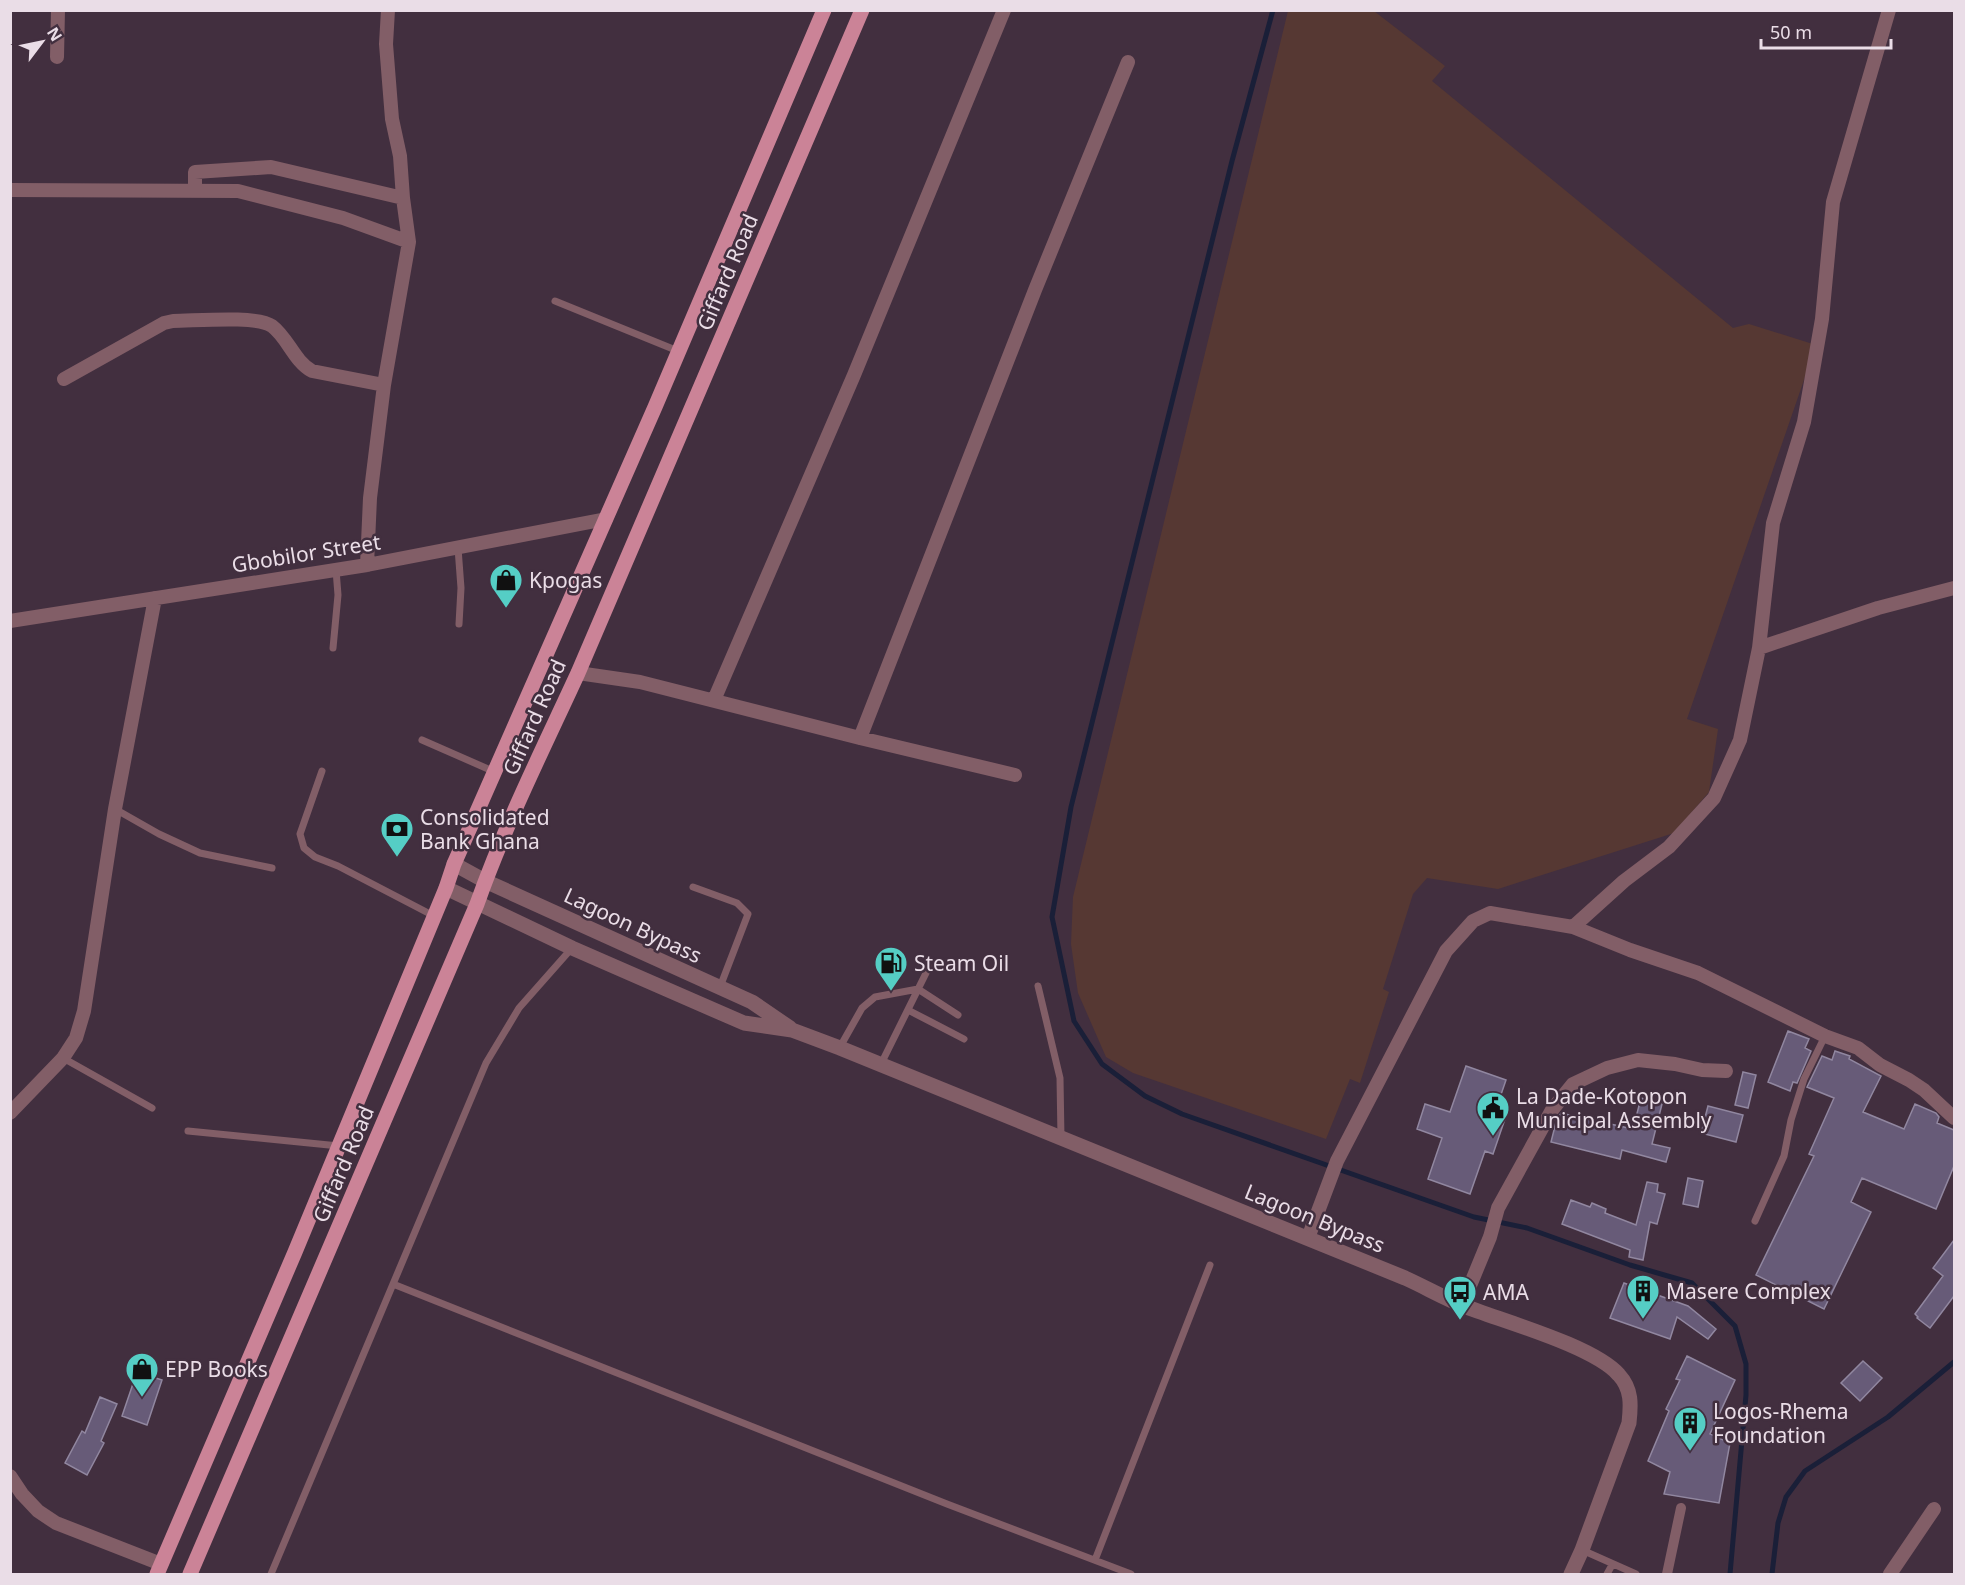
<svg xmlns="http://www.w3.org/2000/svg" width="1965" height="1585" font-family="'Noto Sans',sans-serif">
<style>
.green{fill:#563833}
.lines{fill:none;stroke-linecap:round;stroke-linejoin:round}
.stream{stroke:#1a1f38;stroke-width:5}
.building{fill:#675b78;stroke:#9187a0;stroke-width:1.5}
.service{stroke:#825e67;stroke-width:7}
.pedestrian{stroke:#825e67;stroke-width:10}
.minor{stroke:#825e67;stroke-width:14}
.tertiary{stroke:#825e67;stroke-width:15}
.primary{stroke:#cb8397;stroke-width:15}
.labels{text-anchor:middle;dominant-baseline:central;stroke-width:5;stroke-linejoin:round;paint-order:stroke}
.street-label{font-size:21px;fill:#eadde7;stroke:#422f3f}
.poi-label{font-size:21px;fill:#eadde7;stroke:#422f3f;text-anchor:start}
</style>
<rect width="100%" height="100%" fill="#422f3f"/>
<path class="green" d="M 1288,11 L 1374,11 L 1445,66 L 1432,81 L 1733,328 L 1749,324 L 1816,345 L 1687,719 L 1718,729 L 1709,792 L 1674,833 L 1498,889 L 1427,878 L 1413,894 L 1383,989 L 1389,992 L 1360,1083 L 1350,1079 L 1326,1139 L 1133,1073 L 1106,1057 L 1078,993 L 1071,944 L 1073,897 Z"/>
<g class="lines">
<path class="stream" d="M 1273,10 L 1232,161 L 1071,807 L 1052,917 L 1074,1021 L 1102,1064 L 1145,1096 L 1182,1114 L 1474,1217 L 1527,1228 L 1630,1265 L 1692,1283 L 1735,1326 L 1746,1364 L 1746,1395 L 1730,1574
M 1772,1574 L 1778,1523 L 1786,1497 L 1805,1471 L 1888,1417 L 1954,1362"/>
</g>
<path class="building" d="M 1788,1031 L 1809,1039 L 1805,1048 L 1811,1051 L 1797,1083 L 1793,1082 L 1790,1091 L 1768,1082 Z
M 1835,1051 L 1850,1056 L 1849,1059 L 1881,1076 L 1863,1112 L 1904,1129 L 1915,1104 L 1936,1113 L 1939,1117 L 1937,1123 L 1954,1130 L 1954,1166 L 1936,1209 L 1862,1178 L 1851,1202 L 1871,1212 L 1824,1309 L 1756,1275 L 1814,1156 L 1809,1154 L 1834,1098 L 1807,1087 L 1822,1056 L 1832,1060 Z
M 1466,1066 L 1506,1080 L 1495,1112 L 1506,1116 L 1493,1154 L 1485,1151 L 1470,1194 L 1428,1179 L 1442,1138 L 1417,1129 L 1425,1104 L 1450,1112 Z
M 1743,1072 L 1756,1075 L 1748,1108 L 1735,1105 Z
M 1641,1098 L 1662,1104 L 1652,1144 L 1670,1148 L 1666,1162 L 1622,1150 L 1620,1159 L 1551,1142 L 1556,1122 L 1561,1113 L 1633,1129 Z
M 1708,1106 L 1743,1115 L 1736,1142 L 1701,1133 Z
M 1688,1178 L 1703,1181 L 1698,1207 L 1683,1204 Z
M 1647,1182 L 1658,1184 L 1657,1192 L 1665,1194 L 1657,1224 L 1650,1222 L 1643,1260 L 1629,1257 L 1630,1250 L 1562,1224 L 1571,1200 L 1590,1207 L 1592,1203 L 1606,1209 L 1605,1213 L 1636,1225 Z
M 1954,1240 L 1954,1296 L 1930,1328 L 1917,1318 L 1918,1317 L 1915,1314 L 1943,1276 L 1933,1268 Z
M 1624,1283 L 1688,1306 L 1716,1329 L 1708,1339 L 1677,1317 L 1670,1339 L 1610,1318 Z
M 1687,1356 L 1735,1380 L 1710,1434 L 1730,1443 L 1719,1503 L 1664,1494 L 1670,1472 L 1648,1461 L 1669,1411 L 1666,1409 L 1680,1380 L 1676,1379 Z
M 1863,1361 L 1882,1378 L 1860,1401 L 1841,1383 Z
M 137,1372 L 162,1380 L 147,1425 L 122,1416 Z
M 100,1397 L 117,1404 L 101,1441 L 104,1443 L 87,1475 L 65,1463 L 82,1431 L 85,1433 Z"/>
<g class="lines">
<path class="service" d="M 555,301 L 678,351
M 458,548 L 461,588 L 459,624
M 333,648 L 338,595 L 336,570
M 422,740 L 495,772
M 322,771 L 300,834 L 304,848 L 315,857 L 338,866 L 434,916
M 115,809 L 159,834 L 200,853 L 272,868
M 693,887 L 737,903 L 748,914 L 720,987
M 1038,986 L 1060,1078 L 1061,1138
M 908,1010 L 964,1039
M 840,1047 L 862,1008 L 875,997 L 918,989 L 958,1015
M 63,1058 L 152,1108
M 881,1064 L 929,967
M 188,1131 L 339,1146
M 1755,1221 L 1784,1156 L 1791,1120 L 1804,1079 L 1825,1036
M 393,1284 L 947,1504 L 1131,1574
M 1582,1550 L 1636,1574
M 1095,1560 L 1210,1265
M 271,1574 L 486,1063 L 519,1008 L 572,948
M 1607,1574 L 1612,1565"/>
<path class="pedestrian" d="M 1667,1574 L 1681,1508"/>
<path class="minor" d="M 57,57 L 58,10
M 10,190 L 238,191 L 343,218 L 409,242
M 195,190 L 195,172 L 271,167 L 403,198
M 64,379 L 164,323 L 173,321 C 195,321 256,315 272,326 C 288,338 294,361 312,371 L 384,385
M 367,565 L 370,498 L 384,385 L 409,242 L 403,198 L 400,156 L 392,119 L 386,44 L 388,10
M 10,621 L 367,565 L 606,519
M 1759,648 L 1878,608 L 1954,588
M 578,673 L 640,682 L 860,738 L 1015,775
M 714,700 L 854,375 L 1004,10
M 860,738 L 1035,290 L 1128,62
M 1573,927 L 1624,881 L 1669,847 L 1714,798 L 1740,740 L 1759,648 L 1773,523 L 1804,422 L 1822,319 L 1833,202 L 1889,10
M 10,1113 L 63,1058 L 76,1038 L 84,1011 L 115,809 L 155,598
M 1308,1238 L 1337,1161 L 1446,951 L 1473,921 L 1490,913 L 1573,927 L 1630,950 L 1698,973 L 1825,1036 L 1858,1048 L 1880,1065 L 1909,1080 L 1924,1090 L 1954,1118
M 1462,1305 L 1490,1237 L 1498,1208 L 1552,1110 L 1573,1084 L 1607,1068 L 1638,1060 L 1675,1064 L 1702,1070 L 1726,1071
M 10,1476 L 22,1494 L 38,1511 L 56,1523 L 161,1564
M 1890,1574 L 1934,1509"/>
<path class="tertiary" d="M 454,864 L 485,881 L 752,1002 L 790,1028
M 446,888 L 572,948 L 744,1023 L 792,1030 L 840,1048 L 1405,1278 C 1425,1287 1444,1298 1464,1306 C 1502,1321 1594,1346 1619,1375 C 1632,1389 1631,1405 1629,1423 L 1582,1550 L 1571,1574"/>
<path class="primary" d="M 157,1574 L 295,1252 L 446,888 L 454,864 L 655,407 L 824,10
M 190,1574 L 477,904 C 505,825 543,749 578,673 L 862,10"/>
</g>
<defs>
<g id="shop-pin" transform="scale(1.725)"><path d="M0 17L-7.5 6A9.5 9.5 0 1 1 7.5 6Z" fill="#55cec5" stroke="#422f3f"/><path d="M-5-2.5h2.3a2.7 3.5 0 0 1 5.4 0H5L5.5 6h-11ZM-1.5-2.5h3a1.5 2.3 0 0 0-3 0Z" fill="#111"/></g>
<g id="bank-pin" transform="scale(1.725)"><path d="M0 17L-7.5 6A9.5 9.5 0 1 1 7.5 6Z" fill="#55cec5" stroke="#422f3f"/><path d="M-6-4H6V4H-6ZM0-2.3a2.3 2.3 0 1 0 0 4.6a2.3 2.3 0 1 0 0-4.6Z" fill="#111"/></g>
<g id="fuel-pin" transform="scale(1.725)"><path d="M0 17L-7.5 6A9.5 9.5 0 1 1 7.5 6Z" fill="#55cec5" stroke="#422f3f"/><path d="M-5.5-6h7V0h2V4h1.3V-2.5L3-4.5l.8-.8L6-3V5H2.5V1h-1V6h-7ZM-4.2-4.7v3.2H.2V-4.7Z" fill="#111"/></g>
<g id="civic-pin" transform="scale(1.725)"><path d="M0 17L-7.5 6A9.5 9.5 0 1 1 7.5 6Z" fill="#55cec5" stroke="#422f3f"/><path d="M-.6-6.5H3V-4.5H.6V-3L4-1V1h2V6H-6V1h2V-1L-.6-3ZM-1.2 2.5V6h2.4V2.5Z" fill="#111"/></g>
<g id="building-pin" transform="scale(1.725)"><path d="M0 17L-7.5 6A9.5 9.5 0 1 1 7.5 6Z" fill="#55cec5" stroke="#422f3f"/><path d="M-4-6H4V6H1V3H-1V6H-4ZM-2.5-4.3h1.7v1.8h-1.7ZM.8-4.3h1.7v1.8H.8ZM-2.5-1h1.7V.8h-1.7ZM.8-1h1.7V.8H.8Z" fill="#111"/></g>
<g id="bus-pin" transform="scale(1.725)"><path d="M0 17L-7.5 6A9.5 9.5 0 1 1 7.5 6Z" fill="#55cec5" stroke="#422f3f"/><path d="M-5-6H5V4H4V6H2V4H-2V6H-4V4H-5ZM-3.5-4V0h7V-4ZM-3.5 1.2v1.5H-2V1.2ZM2 1.2v1.5H3.5V1.2Z" fill="#111"/></g>
</defs>
<g fill-rule="evenodd">
<use href="#shop-pin" x="506" y="580"/>
<use href="#bank-pin" x="397" y="829"/>
<use href="#fuel-pin" x="891" y="963"/>
<use href="#civic-pin" x="1493" y="1108"/>
<use href="#building-pin" x="1643" y="1291"/>
<use href="#bus-pin" x="1460" y="1292"/>
<use href="#shop-pin" x="142" y="1369"/>
<use href="#building-pin" x="1690" y="1423"/>
</g>
<g class="labels">
<g class="street-label">
<text transform="translate(727 272) rotate(-67)">Giffard Road</text>
<text transform="translate(306 553) rotate(-9)">Gbobilor Street</text>
<text transform="translate(534 717) rotate(-66)">Giffard Road</text>
<text transform="translate(633 925) rotate(25)">Lagoon Bypass</text>
<text transform="translate(343 1164) rotate(-67)">Giffard Road</text>
<text transform="translate(1315 1218) rotate(22)">Lagoon Bypass</text>
</g>
<g class="poi-label">
<text x="529" y="580">Kpogas</text>
<text x="420" y="817">Consolidated<tspan x="420" dy="24">Bank Ghana</tspan></text>
<text x="914" y="963">Steam Oil</text>
<text x="1516" y="1096">La Dade-Kotopon<tspan x="1516" dy="24">Municipal Assembly</tspan></text>
<text x="1666" y="1291">Masere Complex</text>
<text x="1483" y="1292">AMA</text>
<text x="165" y="1369">EPP Books</text>
<text x="1713" y="1411">Logos-Rhema<tspan x="1713" dy="24">Foundation</tspan></text>
</g>
</g>
<rect width="1965" height="1585" fill="none" stroke="#eadde7" stroke-width="24"/>
<g transform="translate(42 42) rotate(58)" stroke="#422f3f" stroke-width="4.5" paint-order="stroke">
<path d="M0-4.5L10 22L0 15L-10 22Z" fill="#eadde7"/>
<text y="-9" font-size="16" font-weight="bold" text-anchor="middle" fill="#eadde7">N</text>
</g>
<path d="M1761 39v9h130v-9" fill="none" stroke="#eadde7" stroke-width="3"/>
<text x="1770" y="39" font-size="18" fill="#eadde7" stroke="#422f3f" stroke-width="4.5" paint-order="stroke">50 m</text>
</svg>
